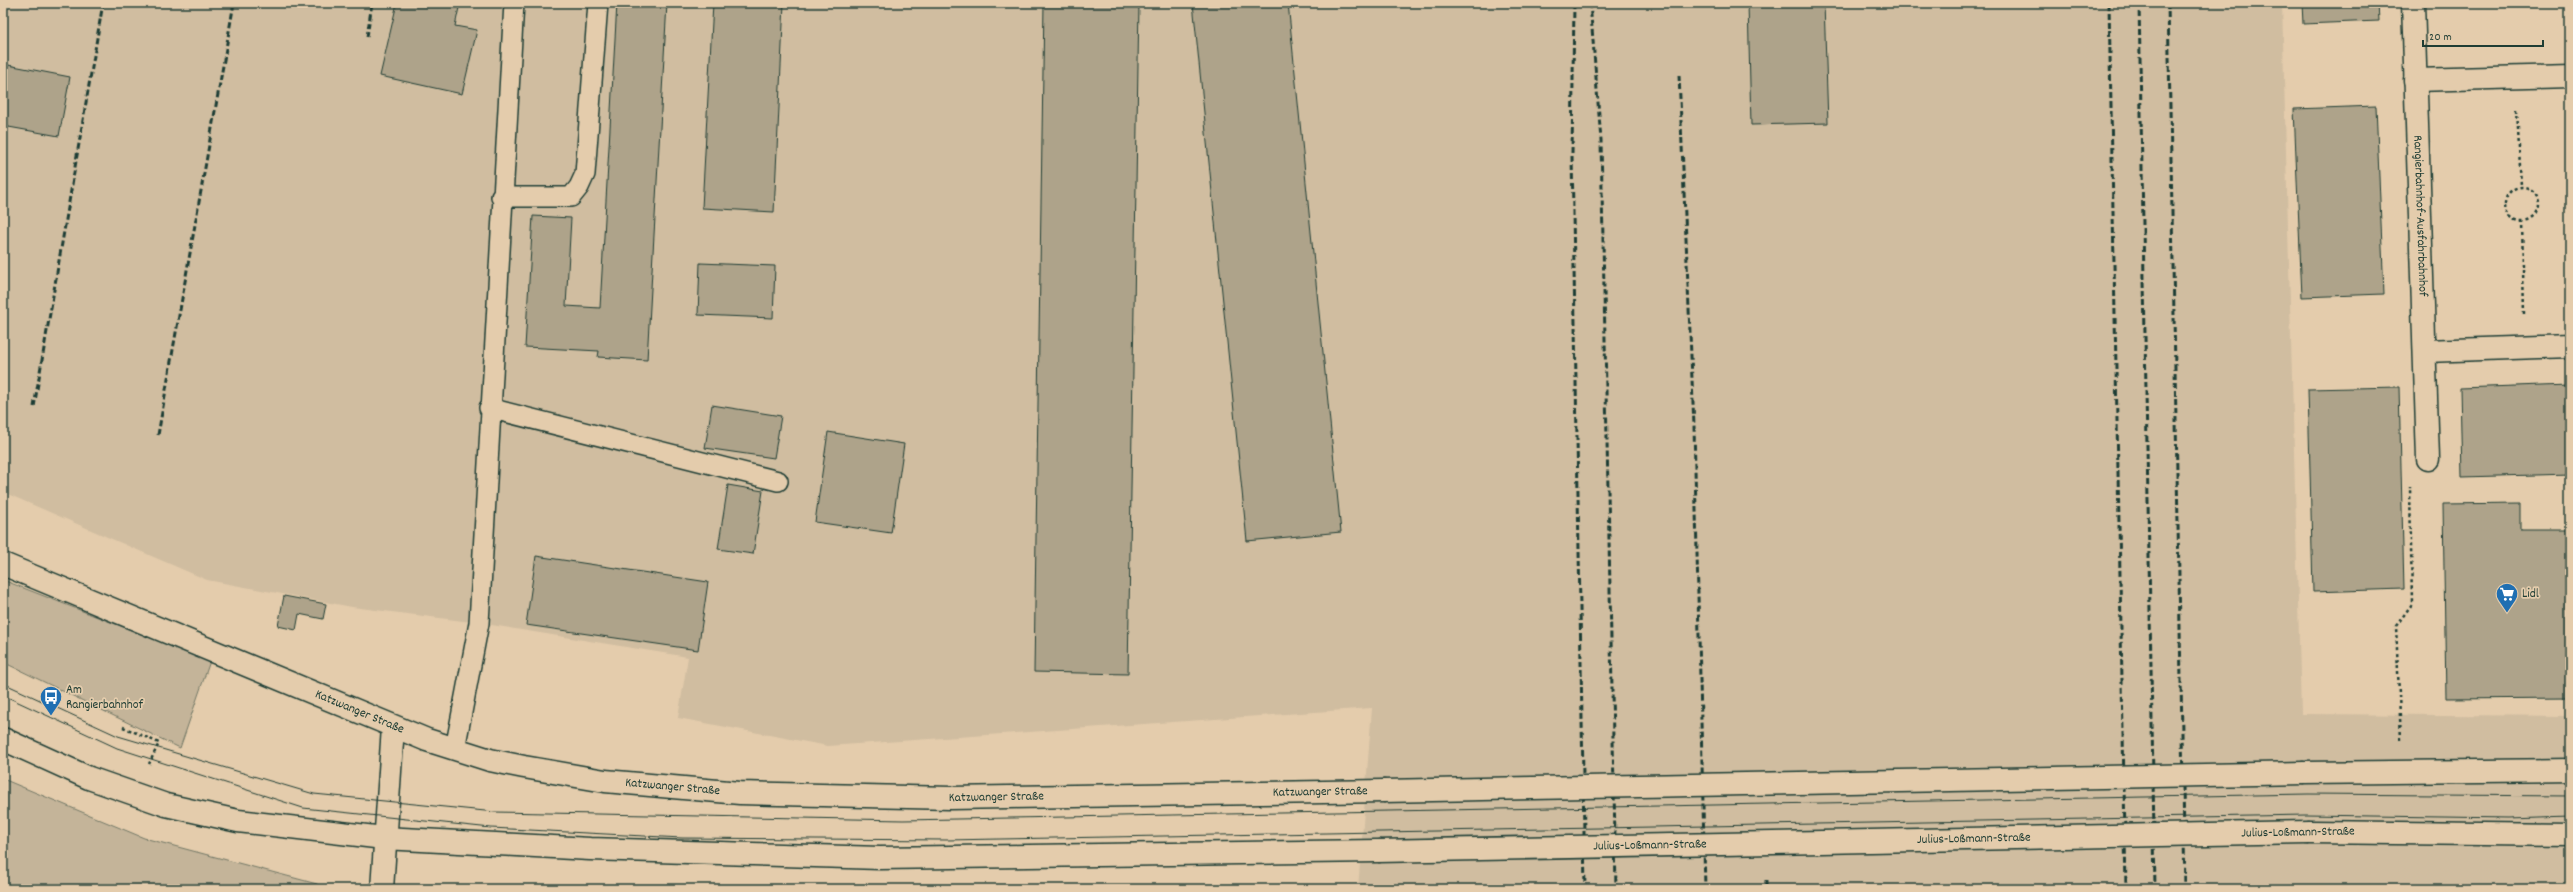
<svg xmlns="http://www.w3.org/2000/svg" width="2573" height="892" font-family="Dekko,sans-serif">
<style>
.built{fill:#d0bda0}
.green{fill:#c4b499;stroke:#727866}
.building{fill:#aea38a;stroke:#1f3d34}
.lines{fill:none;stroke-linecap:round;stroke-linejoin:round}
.service-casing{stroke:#1f3d34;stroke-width:22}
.minor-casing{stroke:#1f3d34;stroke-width:25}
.secondary-casing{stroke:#1f3d34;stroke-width:25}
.path{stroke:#1f3d34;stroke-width:2.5;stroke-dasharray:3 3;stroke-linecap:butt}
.service{stroke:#e4ccac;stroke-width:19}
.minor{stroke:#e4ccac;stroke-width:22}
.secondary{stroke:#e4ccac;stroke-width:22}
.tram{stroke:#1f3d34;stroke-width:1}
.rail{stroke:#1f3d34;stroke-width:3;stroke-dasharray:6 3;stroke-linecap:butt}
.secondary-bridge-casing{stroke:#1f3d34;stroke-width:25;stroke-linecap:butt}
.secondary-bridge{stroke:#e4ccac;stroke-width:22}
.labels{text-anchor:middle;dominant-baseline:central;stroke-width:3.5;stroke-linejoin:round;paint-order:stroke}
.street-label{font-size:13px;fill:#1f3d34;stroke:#e4ccac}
.poi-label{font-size:13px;fill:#1f3d34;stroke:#e4ccac;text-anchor:start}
</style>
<rect width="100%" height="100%" fill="#e4ccac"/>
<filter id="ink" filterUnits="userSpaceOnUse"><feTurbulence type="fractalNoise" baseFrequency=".025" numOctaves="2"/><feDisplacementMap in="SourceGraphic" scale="8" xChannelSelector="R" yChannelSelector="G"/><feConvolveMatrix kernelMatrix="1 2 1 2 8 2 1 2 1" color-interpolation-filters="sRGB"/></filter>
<g filter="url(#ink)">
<path class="built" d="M 3,3 L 2282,3 L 2301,714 L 2570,716 L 2570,889 L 1358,889 L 1372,708 L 828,746 L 678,718 L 688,657 L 479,623 L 352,607 L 207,580 L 3,492 Z"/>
<path class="green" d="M 3,580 L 210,661 L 180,748 L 3,662 Z
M 3,779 L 144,838 L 317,884 L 321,889 L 3,889 Z"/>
<path class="building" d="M 397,3 L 460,3 L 455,26 L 477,30 L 462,94 L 380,76 Z
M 617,3 L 667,3 L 647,360 L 598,357 L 599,351 L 525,347 L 533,216 L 571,218 L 566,306 L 600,308 Z
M 713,3 L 784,3 L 774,212 L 702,208 Z
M 1044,3 L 1139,3 L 1128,674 L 1034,672 Z
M 1193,3 L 1288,3 L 1341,532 L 1247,541 Z
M 1748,3 L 1824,3 L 1828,123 L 1751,125 Z
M 2302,3 L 2378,3 L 2379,21 L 2303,24 Z
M 3,64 L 70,77 L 59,136 L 3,126 Z
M 2376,106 L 2384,294 L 2302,297 L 2294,109 Z
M 700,263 L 775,266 L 773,318 L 698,315 Z
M 2570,384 L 2570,474 L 2462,477 L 2460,388 Z
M 2399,387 L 2404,589 L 2313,592 L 2308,389 Z
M 712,405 L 781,416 L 774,458 L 705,448 Z
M 828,432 L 904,444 L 891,533 L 815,522 Z
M 728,485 L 763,491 L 753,554 L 718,549 Z
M 2520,503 L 2520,529 L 2570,529 L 2570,698 L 2446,699 L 2443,504 Z
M 536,556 L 708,582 L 698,650 L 526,625 Z
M 284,596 L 326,604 L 323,619 L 299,614 L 296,630 L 278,626 Z"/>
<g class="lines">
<g class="service-casing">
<path id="service" d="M 501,197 L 571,197 L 579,187 L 585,174 L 598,3
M 489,408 L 778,481
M 455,749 L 479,623 L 514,3"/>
</g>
<g class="minor-casing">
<g id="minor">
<path id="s1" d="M 2413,3 L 2428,459"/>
<path d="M 2415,80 L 2570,76"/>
<path d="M 2425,351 L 2570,346"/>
<path d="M 382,889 L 393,727"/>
</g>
</g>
<g class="secondary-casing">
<g id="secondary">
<path id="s2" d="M 3,564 L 427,740 L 490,760 L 524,767 L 605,781 L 740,793 L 951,798 L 1383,791"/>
<path d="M 3,739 L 89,778 L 166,805 L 238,821 L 384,838 L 590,849 L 880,858 L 1378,851"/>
<path d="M 2304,773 L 2570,770"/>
<path d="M 2309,832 L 2570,835"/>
</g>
</g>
<path class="path" d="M 2517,109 L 2521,186
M2505 204a17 17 0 1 1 34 0a17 17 0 1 1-34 0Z
M 2522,221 L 2524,315
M 123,727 L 159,743 L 149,764
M 2401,740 L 2396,626 L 2412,604 L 2410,486"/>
<use href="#service" class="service"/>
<use href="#minor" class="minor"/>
<use href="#secondary" class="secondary"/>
<path class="tram" d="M 3,683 L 118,736 L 314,794 L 495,812 L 903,820 L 2308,794 L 2570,796
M 3,695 L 117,748 L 303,808 L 491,828 L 682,838 L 946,840 L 2306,815 L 2510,818 L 2570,816"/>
<path class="rail" d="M 1574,3 L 1572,155 L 1585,889
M 1590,3 L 1601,140 L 1616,889
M 2109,3 L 2126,889
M 2139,3 L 2155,889
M 2168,3 L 2185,889
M 367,37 L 372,3
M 1679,75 L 1694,426 L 1705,889
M 34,407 L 103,3
M 158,435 L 234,3
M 1766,880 L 1766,889"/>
<g class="secondary-bridge-casing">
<g id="secondary-bridge">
<path d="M 1383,791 L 2304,773"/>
<path id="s3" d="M 1378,851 L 2309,832"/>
</g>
</g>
<use href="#secondary-bridge" class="secondary-bridge"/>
</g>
</g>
<defs>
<g id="supermarket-pin" transform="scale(1.15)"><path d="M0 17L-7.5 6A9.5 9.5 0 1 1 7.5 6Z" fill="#1f6fb2" stroke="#e4ccac"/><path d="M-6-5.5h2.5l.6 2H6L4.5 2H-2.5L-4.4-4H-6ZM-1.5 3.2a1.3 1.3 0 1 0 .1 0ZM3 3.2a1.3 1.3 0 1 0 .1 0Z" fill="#fff"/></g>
<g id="bus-pin" transform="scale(1.15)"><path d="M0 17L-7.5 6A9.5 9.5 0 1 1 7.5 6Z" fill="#1f6fb2" stroke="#e4ccac"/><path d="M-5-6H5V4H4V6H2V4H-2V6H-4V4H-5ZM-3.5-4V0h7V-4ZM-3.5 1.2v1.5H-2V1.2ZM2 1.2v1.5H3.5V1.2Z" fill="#fff"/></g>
</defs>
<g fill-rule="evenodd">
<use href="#supermarket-pin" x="2507" y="594"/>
<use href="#bus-pin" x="51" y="697"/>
</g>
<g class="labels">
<g class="street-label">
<text stroke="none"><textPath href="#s1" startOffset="213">Rangierbahnhof-Ausfahrbahnhof</textPath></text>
<text stroke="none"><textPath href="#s2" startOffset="386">Katzwanger Straße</textPath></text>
<text stroke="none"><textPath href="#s2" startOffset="710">Katzwanger Straße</textPath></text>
<text stroke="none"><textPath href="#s2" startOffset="1358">Katzwanger Straße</textPath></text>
<text stroke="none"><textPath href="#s2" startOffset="1034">Katzwanger Straße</textPath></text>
<text transform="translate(2298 833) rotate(-1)">Julius-Loßmann-Straße</text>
<text stroke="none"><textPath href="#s3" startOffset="596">Julius-Loßmann-Straße</textPath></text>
<text stroke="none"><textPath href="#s3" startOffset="272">Julius-Loßmann-Straße</textPath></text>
</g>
<g class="poi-label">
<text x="2522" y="594">Lidl</text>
<text x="66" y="690">Am<tspan x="66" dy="15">Rangierbahnhof</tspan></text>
</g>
</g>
<rect width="2573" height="892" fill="none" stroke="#e4ccac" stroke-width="16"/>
<rect x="8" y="8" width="2557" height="876" fill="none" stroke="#1f3d34" stroke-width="1.5" filter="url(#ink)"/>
<path d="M2423 40v6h120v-6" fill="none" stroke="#1f3d34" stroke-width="2"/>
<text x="2429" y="40" font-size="12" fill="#1f3d34" stroke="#e4ccac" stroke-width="3" paint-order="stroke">20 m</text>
</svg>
